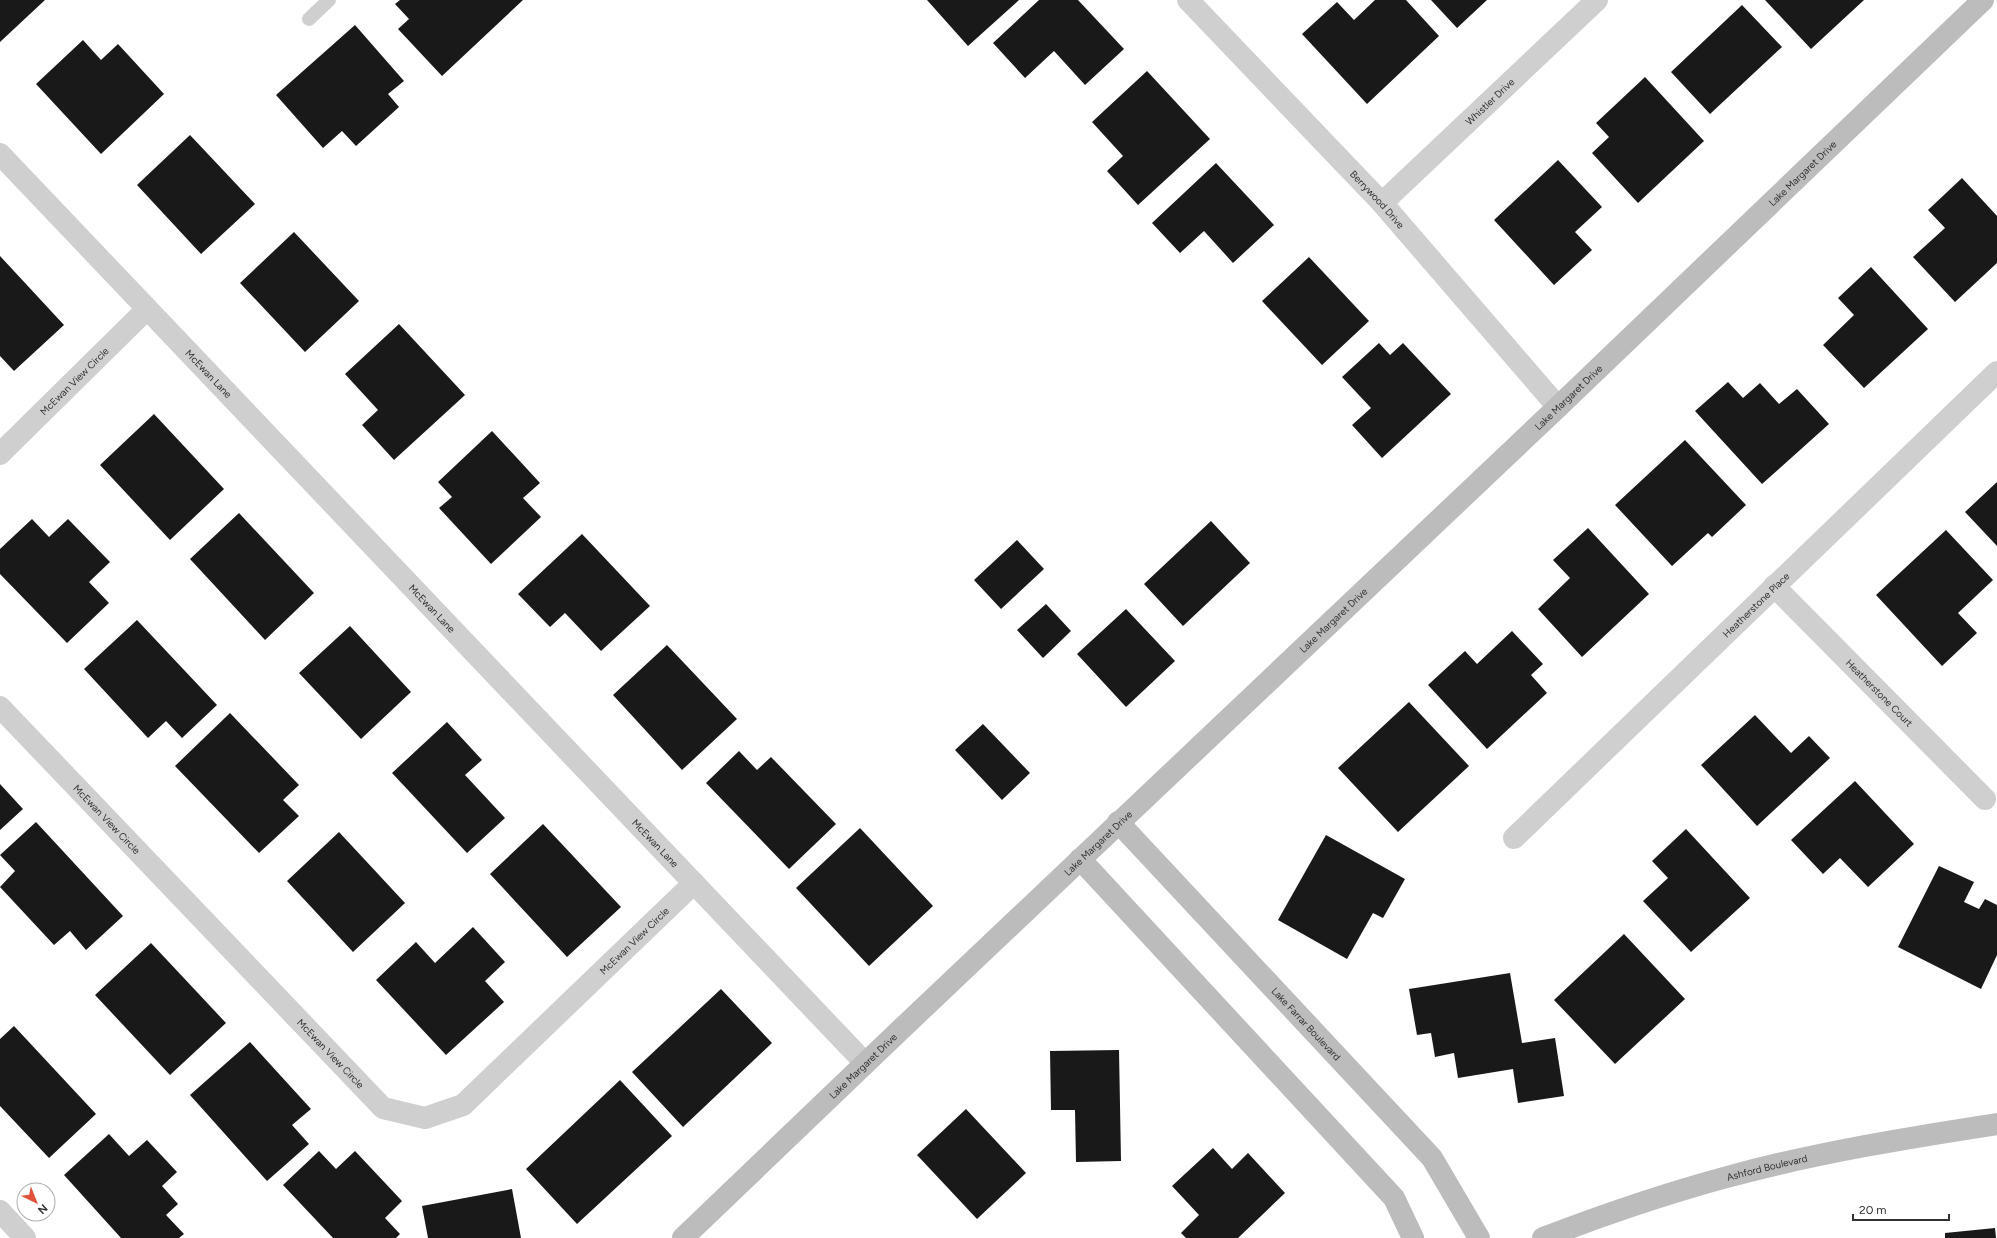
<svg xmlns="http://www.w3.org/2000/svg" width="1997" height="1238" font-family="Figtree,sans-serif">
<style>
.building{fill:#191919}
.lines{fill:none;stroke-linecap:round;stroke-linejoin:round}
.lane{stroke:#cfcfcf;stroke-width:14}
.street{stroke:#cfcfcf;stroke-width:22}
.secondary{stroke:#bcbcbc;stroke-width:22}
.labels{text-anchor:middle;dominant-baseline:central;stroke-width:4;stroke-linejoin:round;paint-order:stroke}
.street-label{font-size:10px;fill:#323232;stroke:#fff}
</style>
<rect width="100%" height="100%" fill="#fff"/>
<path class="building" d="M 0,0 L 45,0 L 0,42 Z
M 400,0 L 523,0 L 442,76 L 398,29 L 409,19 L 395,4 Z
M 927,0 L 1019,0 L 968,46 Z
M 1039,0 L 1078,0 L 1124,49 L 1085,85 L 1054,51 L 1025,78 L 993,43 Z
M 1375,0 L 1406,0 L 1439,36 L 1367,104 L 1302,34 L 1337,2 L 1354,20 Z
M 1431,0 L 1487,0 L 1457,28 Z
M 1765,0 L 1864,0 L 1811,49 Z
M 1742,5 L 1782,47 L 1710,114 L 1671,72 Z
M 355,25 L 404,81 L 388,94 L 399,107 L 356,146 L 342,131 L 323,148 L 276,95 Z
M 83,40 L 101,60 L 118,44 L 164,94 L 101,154 L 36,84 Z
M 1147,71 L 1210,139 L 1138,205 L 1107,171 L 1123,156 L 1092,122 Z
M 1645,77 L 1704,141 L 1638,203 L 1592,153 L 1609,137 L 1596,123 Z
M 190,135 L 255,204 L 201,254 L 137,185 Z
M 1558,160 L 1602,207 L 1575,232 L 1592,250 L 1554,285 L 1494,220 Z
M 1216,163 L 1274,225 L 1233,263 L 1204,231 L 1180,253 L 1152,223 Z
M 1962,178 L 1997,216 L 1997,263 L 1955,302 L 1913,257 L 1945,228 L 1928,210 Z
M 294,232 L 359,301 L 305,352 L 240,283 Z
M 0,256 L 64,325 L 14,371 L 0,356 Z
M 1309,257 L 1369,321 L 1322,365 L 1262,301 Z
M 1871,267 L 1928,329 L 1864,388 L 1823,345 L 1854,315 L 1838,298 Z
M 399,324 L 465,395 L 394,460 L 362,425 L 378,410 L 345,374 Z
M 1379,343 L 1390,355 L 1403,343 L 1451,394 L 1382,458 L 1352,425 L 1371,408 L 1342,377 Z
M 1728,382 L 1743,398 L 1760,383 L 1779,404 L 1797,389 L 1829,424 L 1762,484 L 1695,411 Z
M 154,414 L 224,489 L 170,540 L 100,465 Z
M 492,431 L 540,483 L 523,498 L 541,517 L 491,564 L 439,508 L 452,497 L 438,482 Z
M 1685,440 L 1746,505 L 1712,537 L 1708,533 L 1672,566 L 1615,505 Z
M 1997,482 L 1997,546 L 1965,512 Z
M 239,513 L 314,593 L 265,640 L 190,559 Z
M 32,519 L 49,537 L 68,519 L 110,562 L 89,582 L 109,603 L 67,643 L 0,574 L 0,549 Z
M 1211,521 L 1250,563 L 1183,626 L 1144,584 Z
M 1588,528 L 1649,594 L 1582,657 L 1538,609 L 1570,578 L 1553,560 Z
M 1946,530 L 1993,580 L 1958,613 L 1977,633 L 1942,666 L 1876,595 Z
M 582,534 L 650,606 L 601,651 L 565,613 L 550,627 L 518,594 Z
M 1017,540 L 1044,569 L 1001,609 L 974,580 Z
M 1046,604 L 1071,631 L 1043,658 L 1017,630 Z
M 1126,609 L 1175,661 L 1126,707 L 1077,654 Z
M 137,620 L 217,705 L 182,738 L 166,721 L 148,738 L 84,669 Z
M 350,626 L 411,692 L 361,739 L 299,673 Z
M 1512,631 L 1543,664 L 1531,675 L 1547,693 L 1487,749 L 1428,685 L 1465,651 L 1477,664 Z
M 667,645 L 737,719 L 682,770 L 613,695 Z
M 1409,702 L 1469,766 L 1398,832 L 1338,768 Z
M 230,713 L 299,785 L 283,800 L 299,816 L 259,853 L 175,766 Z
M 1755,715 L 1791,753 L 1809,736 L 1830,758 L 1757,826 L 1701,765 Z
M 447,722 L 482,760 L 465,775 L 505,818 L 467,853 L 392,773 Z
M 983,724 L 1030,773 L 1002,800 L 955,750 Z
M 739,751 L 757,770 L 771,757 L 836,824 L 789,869 L 706,783 Z
M 1855,781 L 1914,844 L 1868,887 L 1840,858 L 1823,874 L 1791,840 Z
M 0,784 L 23,809 L 0,830 Z
M 36,822 L 123,916 L 86,950 L 70,931 L 54,945 L 0,887 L 15,871 L 0,855 Z
M 543,824 L 621,907 L 567,957 L 490,874 Z
M 860,828 L 933,906 L 869,966 L 796,888 Z
M 1686,829 L 1750,898 L 1691,952 L 1643,901 L 1668,878 L 1652,861 Z
M 339,832 L 405,903 L 353,952 L 287,881 Z
M 1326,835 L 1405,879 L 1383,918 L 1373,913 L 1347,959 L 1278,920 Z
M 1939,866 L 1974,882 L 1964,902 L 1979,909 L 1985,899 L 1997,905 L 1997,955 L 1981,989 L 1898,947 Z
M 473,927 L 505,962 L 485,981 L 504,1002 L 446,1055 L 376,980 L 416,942 L 435,963 Z
M 1624,934 L 1685,999 L 1615,1064 L 1554,1000 Z
M 151,943 L 226,1023 L 170,1075 L 95,995 Z
M 1510,973 L 1522,1043 L 1555,1038 L 1564,1096 L 1518,1103 L 1513,1069 L 1458,1078 L 1454,1053 L 1435,1057 L 1431,1033 L 1417,1035 L 1409,989 Z
M 721,989 L 772,1043 L 683,1127 L 632,1072 Z
M 14,1026 L 96,1114 L 49,1158 L 0,1106 L 0,1039 Z
M 250,1042 L 311,1109 L 292,1125 L 309,1144 L 267,1181 L 190,1095 Z
M 1119,1050 L 1121,1161 L 1076,1162 L 1075,1110 L 1051,1110 L 1050,1051 Z
M 620,1080 L 672,1136 L 577,1224 L 526,1169 Z
M 966,1109 L 1026,1173 L 977,1219 L 917,1155 Z
M 109,1134 L 129,1156 L 147,1140 L 177,1172 L 162,1186 L 178,1204 L 166,1215 L 184,1234 L 179,1238 L 121,1238 L 64,1175 Z
M 1213,1148 L 1232,1169 L 1248,1153 L 1285,1193 L 1238,1238 L 1186,1238 L 1181,1233 L 1199,1215 L 1172,1186 Z
M 319,1151 L 336,1169 L 355,1151 L 402,1201 L 385,1218 L 400,1234 L 396,1238 L 333,1238 L 283,1185 Z
M 512,1189 L 521,1238 L 428,1238 L 422,1206 Z
M 1995,1228 L 1996,1238 L 1945,1238 L 1945,1233 Z"/>
<g class="lines">
<path class="lane" d="M 309,19 L 329,0"/>
<g class="street">
<path id="s1" d="M 1188,0 L 1382,203 L 1558,407"/>
<path id="s2" d="M 0,154 L 865,1063"/>
<path id="s3" d="M 1382,203 L 1597,0"/>
<path id="s4" d="M 0,454 L 147,309"/>
<path id="s5" d="M 1774,586 L 1985,799"/>
<path id="s6" d="M 0,707 L 383,1108 L 425,1118 L 463,1105 L 694,883"/>
<path id="s7" d="M 1514,838 L 1997,372"/>
<path d="M 0,1211 L 25,1238"/>
</g>
<g class="secondary">
<path id="s8" d="M 1118,822 L 1432,1158 L 1479,1238"/>
<path d="M 1080,859 L 1394,1198 L 1413,1238"/>
<path id="s9" d="M 683,1238 L 896,1034 L 1558,407 L 1983,0"/>
<path id="s10" d="M 1543,1238 C 1603,1215 1664,1194 1727,1177 C 1815,1153 1906,1138 1997,1124"/>
</g>
</g>
<g class="labels">
<g class="street-label">
<text stroke="none"><textPath href="#s3" startOffset="148">Whistler Drive</textPath></text>
<text stroke="none"><textPath href="#s9" startOffset="1545">Lake Margaret Drive</textPath></text>
<text stroke="none"><textPath href="#s1" startOffset="275">Berrywood Drive</textPath></text>
<text stroke="none"><textPath href="#s2" startOffset="303">McEwan Lane</textPath></text>
<text stroke="none"><textPath href="#s4" startOffset="104">McEwan View Circle</textPath></text>
<text stroke="none"><textPath href="#s9" startOffset="1221">Lake Margaret Drive</textPath></text>
<text stroke="none"><textPath href="#s7" startOffset="336">Heatherstone Place</textPath></text>
<text stroke="none"><textPath href="#s2" startOffset="627">McEwan Lane</textPath></text>
<text stroke="none"><textPath href="#s9" startOffset="897">Lake Margaret Drive</textPath></text>
<text stroke="none"><textPath href="#s5" startOffset="150">Heatherstone Court</textPath></text>
<text stroke="none"><textPath href="#s6" startOffset="155">McEwan View Circle</textPath></text>
<text stroke="none"><textPath href="#s9" startOffset="573">Lake Margaret Drive</textPath></text>
<text stroke="none"><textPath href="#s2" startOffset="951">McEwan Lane</textPath></text>
<text stroke="none"><textPath href="#s6" startOffset="875">McEwan View Circle</textPath></text>
<text stroke="none"><textPath href="#s8" startOffset="276">Lake Farrar Boulevard</textPath></text>
<text stroke="none"><textPath href="#s6" startOffset="479">McEwan View Circle</textPath></text>
<text stroke="none"><textPath href="#s9" startOffset="249">Lake Margaret Drive</textPath></text>
<text stroke="none"><textPath href="#s10" startOffset="235">Ashford Boulevard</textPath></text>
</g>
</g>
<g transform="translate(36 1202) rotate(137)"><circle r="19" fill="#ffffff" stroke="#adadad"/>
<path d="M0-3L7 15L0 10L-7 15Z" fill="#e2513b"/>
<text y="-6" font-size="11" font-weight="bold" text-anchor="middle" fill="#323232">N</text>
</g>
<path d="M1853 1214v6h96v-6" fill="none" stroke="#323232" stroke-width="2"/>
<text x="1859" y="1214" font-size="12" fill="#323232" stroke="#ffffff" stroke-width="3" paint-order="stroke">20 m</text>
</svg>
